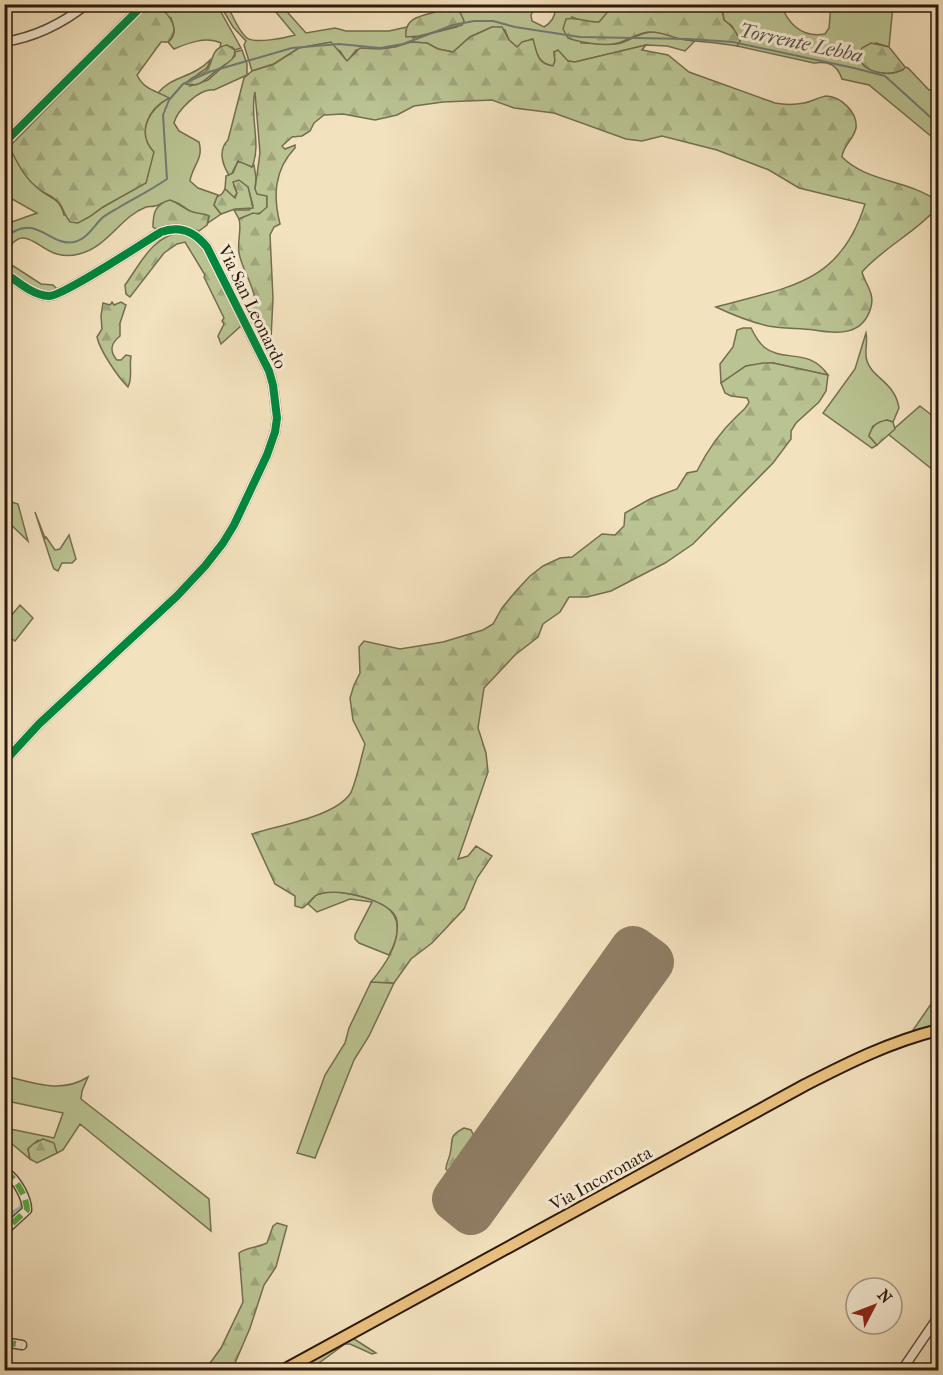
<svg xmlns="http://www.w3.org/2000/svg" width="943" height="1375" font-family="'IM FELL French Canon',serif">
<style>
.green{fill:#bac392;stroke:#746e4f;stroke-width:1.5}
.forest{fill:url(#forest-firs);stroke:#746e4f;stroke-width:1.5}
.lines{fill:none;stroke-linecap:round;stroke-linejoin:round}
.stream{stroke:#707b74;stroke-width:2}
.canal{stroke:#9dbcb9;stroke-width:8}
.runway{stroke:#907e65;stroke-width:46}
.minor-casing{stroke:#5e4b38;stroke-width:11}
.major-casing{stroke:#2d190c;stroke-width:14}
.minor{stroke:#f7ecd5;stroke-width:8}
.major{stroke:#eac17f;stroke-width:10}
.quiet{stroke:#54a941;stroke-width:6;stroke-dasharray:12 6;stroke-linecap:butt}
.cycleway-casing{stroke:#f7ecd5;stroke-width:11}
.cycleway{stroke:#00873e;stroke-width:8}
.labels{text-anchor:middle;dominant-baseline:central;stroke-width:6;stroke-linejoin:round;paint-order:stroke}
.street-label{font-size:18px;fill:#2d190c;stroke:#f7ecd5}
.water-label{font-size:20px;font-style:italic;fill:#545249;stroke:#f7ecd5}
</style>
<defs>
<pattern id="forest-firs" width="22" height="20" patternUnits="userSpaceOnUse" patternTransform="scale(1.5)"><rect width="22" height="20" fill="#bac392"/><path d="M5 1l3.5 6h-7zM16 11l3.5 6h-7z" fill="#a0a77d"/></pattern>
</defs>
<rect width="100%" height="100%" fill="#f3e2be"/>
<filter id="stains"><feTurbulence type="fractalNoise" baseFrequency=".00333" numOctaves="4"/><feColorMatrix values="0 0 0 0 .2 0 0 0 0 .09 0 0 0 0 .02 0 0 0 .5 -.17"/></filter>
<radialGradient id="worn" r=".72"><stop offset=".6" stop-color="#630" stop-opacity="0"/><stop offset="1" stop-color="#630" stop-opacity=".3"/></radialGradient>
<path class="green" d="M 511,4 L 535,7 L 531,15 L 532,21 L 544,27 C 551,23 556,16 555,8 L 583,4 L 706,5 L 693,8 L 678,7 L 654,11 L 635,8 L 604,17 L 599,22 L 588,23 L 572,17 L 581,43 C 592,43 605,45 616,44 C 629,43 638,32 652,32 C 667,32 680,40 695,41 L 685,51 L 667,46 L 646,45 L 575,62 L 568,61 L 554,52 L 555,61 L 553,66 C 537,63 537,53 532,39 L 517,47 L 509,40 L 505,30 L 492,27 L 470,37 L 453,52 L 438,49 L 427,43 L 411,42 L 395,47 L 356,50 L 347,62 L 340,51 L 326,43 L 299,48 L 274,64 L 252,71 L 244,45 L 246,41 L 233,27 L 220,5 L 227,5 C 232,14 238,31 247,38 C 255,44 285,38 295,35 L 270,5 L 281,5 L 306,33 L 335,28 L 346,31 L 389,31 L 407,27 L 406,31 L 413,38 L 457,27 L 459,10 L 455,6 L 457,5 L 489,5 L 497,7 Z
M 147,5 L 217,5 L 241,48 L 235,50 L 232,47 L 220,47 L 221,43 C 206,36 188,43 174,49 L 168,42 C 177,35 174,27 171,18 L 152,8 L 144,12 L 143,10 Z
M 715,5 L 781,5 C 789,25 802,38 825,34 L 829,28 L 831,5 L 893,5 L 889,47 L 876,43 L 863,65 C 874,73 895,78 905,67 L 908,68 L 929,90 L 934,89 L 938,81 L 938,142 L 869,85 L 842,79 C 837,64 828,61 814,63 L 737,46 L 740,41 L 732,26 L 724,20 L 723,13 Z
M 242,50 L 247,64 L 247,75 L 214,90 C 200,88 177,110 174,123 L 179,131 L 199,142 C 204,159 192,166 190,181 L 198,188 L 218,195 L 214,205 L 221,214 L 208,223 L 209,216 C 203,215 196,214 191,212 C 184,208 180,202 171,201 C 164,200 161,205 155,206 C 152,207 149,206 146,207 C 120,217 108,247 79,254 C 72,256 64,256 57,254 C 37,249 22,220 5,255 L 5,231 L 12,222 L 37,213 L 5,195 L 5,152 L 9,147 C 17,161 27,177 38,188 C 50,200 59,196 64,215 L 89,217 L 103,207 L 132,190 L 147,144 C 140,125 152,108 168,98 L 158,93 C 171,76 193,78 210,60 C 208,70 205,69 198,74 C 195,76 192,82 190,86 L 208,80 L 235,56 L 235,52 Z
M 238,161 L 242,161 L 252,167 L 254,165 L 256,178 L 255,189 L 267,195 L 267,207 L 265,211 C 257,215 249,214 239,219 L 234,210 L 249,210 L 253,206 L 248,187 L 234,186 L 237,193 L 234,198 L 225,189 L 226,176 L 233,173 Z
M 4,260 L 41,284 L 53,285 L 57,289 L 57,292 C 36,294 21,280 5,268 Z
M 743,328 L 751,328 C 754,334 758,342 764,347 C 783,363 809,347 828,375 L 773,363 L 746,366 L 721,383 L 720,364 L 733,347 L 737,330 Z
M 866,333 C 868,342 864,353 867,361 C 872,378 895,382 899,408 L 893,422 L 887,420 L 873,426 L 869,436 L 877,445 L 872,448 L 823,413 L 855,369 Z
M 920,406 L 938,420 L 938,474 L 888,434 Z
M 5,500 L 18,504 L 28,541 L 5,519 Z
M 35,512 L 45,538 L 46,537 L 55,550 L 60,549 L 69,535 L 76,559 L 72,563 L 62,563 L 58,571 L 54,569 L 52,564 Z
M 20,605 L 33,618 L 15,641 L 5,634 L 5,623 Z
M 330,891 C 369,896 417,904 389,955 L 359,943 L 355,939 L 355,935 L 372,902 L 350,899 L 317,912 L 308,904 L 316,895 Z
M 371,982 L 394,983 L 369,1036 L 354,1060 L 315,1158 L 297,1153 L 325,1075 L 345,1043 L 349,1028 Z
M 938,994 L 938,1026 L 911,1033 Z
M 5,1076 C 34,1083 61,1094 88,1077 L 82,1091 L 81,1099 L 209,1199 L 211,1231 L 80,1124 L 63,1150 L 57,1153 L 54,1146 L 38,1140 L 28,1149 L 30,1159 L 5,1138 L 5,1128 L 54,1138 L 63,1113 L 7,1101 L 5,1109 Z
M 351,1337 L 376,1353 L 372,1354 L 350,1344 L 345,1344 L 312,1368 L 306,1370 L 292,1370 Z"/>
<path class="forest" d="M 702,5 L 721,6 L 724,20 C 732,26 736,31 740,41 L 737,46 C 720,43 703,42 686,40 C 673,39 663,31 649,32 C 637,33 629,40 618,43 C 606,47 579,42 568,38 L 563,29 L 566,19 C 576,16 587,23 599,22 L 611,8 L 654,11 L 678,7 L 693,8 Z
M 455,6 L 459,10 L 464,21 L 462,25 L 419,36 L 406,37 C 404,19 419,16 432,13 C 440,10 446,7 455,6 Z
M 159,7 C 170,15 181,30 168,42 L 161,42 L 137,75 C 144,90 157,91 169,98 C 148,109 136,133 154,152 L 146,183 L 103,207 L 89,217 L 78,223 L 70,222 C 64,215 64,208 58,202 C 53,196 45,194 39,189 C 24,178 18,163 9,147 L 143,10 L 145,12 Z
M 492,27 L 502,27 L 509,40 L 517,47 L 522,42 L 533,39 C 537,53 537,64 553,66 L 555,61 L 554,52 L 558,50 L 568,61 L 575,62 L 646,45 L 642,50 L 668,55 L 689,72 L 775,103 C 785,105 794,105 804,103 C 811,102 819,97 826,96 C 841,96 858,113 856,128 C 854,139 843,145 842,157 C 867,182 907,180 936,200 L 937,208 C 915,233 884,247 862,272 C 865,284 875,293 871,307 C 863,336 838,334 814,330 C 799,328 784,329 768,326 C 751,322 733,315 716,307 C 787,287 840,285 865,204 L 799,188 L 769,170 L 717,150 L 662,136 L 642,141 L 626,139 L 554,113 L 514,108 L 492,100 L 443,102 L 414,106 L 397,115 L 375,120 L 343,114 L 324,115 L 314,123 L 310,131 L 302,136 L 292,137 L 282,146 L 285,149 L 295,145 L 295,148 C 274,170 273,196 280,224 L 274,227 L 270,235 L 273,298 L 271,339 L 268,356 L 264,356 L 243,313 L 247,312 L 255,299 C 252,282 242,269 239,253 C 237,241 242,229 239,219 L 253,213 L 259,214 L 267,207 L 267,196 L 257,194 L 255,189 L 260,153 L 255,92 C 249,116 262,144 252,167 L 238,161 L 232,173 L 229,175 C 222,164 218,150 228,140 L 244,78 L 252,71 L 274,64 L 299,48 L 331,42 L 347,61 L 360,48 L 380,49 L 395,47 L 411,42 L 427,43 L 438,49 L 453,52 L 470,37 Z
M 871,43 L 889,47 L 905,67 L 903,70 C 887,76 864,74 858,56 L 862,48 Z
M 227,45 L 235,50 C 235,60 228,62 220,68 C 209,75 201,89 186,84 C 190,76 199,76 206,71 C 214,64 209,48 227,45 Z
M 239,180 L 248,187 L 253,208 L 235,209 L 221,214 L 214,205 L 217,197 L 222,194 L 225,189 L 235,198 L 237,193 L 233,182 Z
M 170,200 C 179,203 185,210 193,212 C 199,214 204,213 209,216 L 207,225 L 199,231 L 184,226 L 156,229 L 153,227 C 153,213 155,204 170,200 Z
M 182,232 L 190,235 L 204,248 L 243,324 L 221,344 L 218,336 L 224,324 L 222,321 L 224,318 L 204,277 L 205,275 L 185,242 L 177,244 L 164,253 L 130,297 L 126,294 L 125,285 C 141,263 152,236 182,232 Z
M 112,302 L 114,305 L 121,302 L 126,305 L 120,323 L 120,336 C 111,343 109,351 117,360 L 121,360 L 126,355 L 131,356 C 129,367 133,377 128,387 C 118,377 100,351 97,337 L 102,329 L 101,316 L 103,303 L 110,305 Z
M 763,363 L 773,363 L 828,375 L 826,391 L 819,402 L 796,423 L 791,431 L 791,439 L 773,463 L 693,544 L 665,563 L 611,591 L 587,597 L 569,597 L 560,612 L 543,624 L 538,637 L 515,655 L 484,688 L 478,728 L 486,753 L 488,772 L 458,859 L 468,856 L 476,846 L 492,856 L 477,878 L 464,909 L 432,943 L 411,959 L 394,983 L 371,982 C 385,965 400,944 397,921 C 395,900 331,885 315,896 C 311,899 308,905 302,908 L 295,906 L 295,896 L 275,884 L 252,834 C 279,825 334,817 350,794 C 355,787 362,754 365,744 L 353,720 L 350,698 L 354,685 L 360,673 L 359,647 L 364,641 L 400,649 L 443,642 L 483,630 L 493,624 L 502,608 L 516,591 L 530,576 L 543,566 L 560,558 L 572,557 L 602,534 L 615,535 L 624,526 L 625,513 L 650,499 L 677,489 L 687,473 L 697,471 C 707,451 721,431 737,416 C 742,411 746,409 749,402 L 747,398 L 731,396 L 725,393 L 721,383 L 746,366 Z
M 887,420 L 893,422 L 895,429 L 877,445 L 869,436 C 872,426 876,422 887,420 Z
M 464,1128 L 471,1130 L 474,1136 L 464,1153 L 458,1172 L 452,1176 L 446,1169 C 446,1163 449,1160 450,1154 C 454,1139 447,1137 464,1128 Z
M 43,1139 L 54,1143 L 57,1153 L 37,1163 L 30,1159 L 28,1149 L 33,1144 Z
M 277,1223 L 287,1226 L 276,1267 L 264,1285 L 250,1328 L 232,1370 L 205,1370 L 221,1348 L 243,1302 L 239,1253 C 247,1247 257,1248 267,1243 L 273,1226 Z"/>
<g class="lines">
<path class="stream" d="M 4,239 C 35,210 49,247 74,242 C 87,239 94,226 102,218 C 107,214 113,211 118,208 C 135,198 151,190 167,179 L 163,115 L 169,100 L 183,84 L 209,72 L 292,48 L 339,44 L 380,48 L 403,44 L 453,25 L 474,21 L 493,21 L 515,27 L 580,37 L 689,39 L 733,42 L 854,68 L 885,76 L 938,124"/>
<path class="canal" d="M 4,1220 L 23,1209 L 24,1202"/>
<path class="runway" d="M 633,949 L 651,962 L 471,1212 L 455,1199 Z"/>
<g class="minor-casing">
<path id="minor" d="M 4,42 C 36,37 62,24 87,4
M 4,143 L 144,4
M 4,272 C 17,281 32,295 49,296 C 63,296 143,243 161,232 C 180,225 194,231 207,247 L 269,371 L 273,385 L 277,418 L 275,432 L 267,455 L 234,525 L 223,543 L 205,566 L 177,596 L 39,724 L 4,762
M 4,1174 L 7,1173 C 17,1180 27,1198 27,1210 L 4,1231
M 4,1342 L 22,1345
M 902,1370 L 938,1317"/>
</g>
<g class="major-casing">
<path id="major" d="M 284,1370 L 805,1085 C 850,1062 890,1042 938,1030"/>
</g>
<use href="#minor" class="minor"/>
<use href="#major" class="major"/>
<path class="quiet" d="M 4,1174 L 7,1173 C 17,1180 27,1198 27,1210 L 4,1231
M 4,1342 L 22,1345"/>
<g class="cycleway-casing">
<path id="cycleway" d="M 4,143 L 144,4
M 4,272 C 17,281 32,295 49,296 C 63,296 143,243 161,232 C 180,225 194,231 207,247 L 269,371 L 273,385 L 277,418 L 275,432 L 267,455 L 234,525 L 223,543 L 205,566 L 177,596 L 39,724 L 4,762"/>
</g>
<use href="#cycleway" class="cycleway"/>
</g>
<g class="labels">
<g class="street-label">
<text transform="translate(252 307) rotate(64)">Via San Leonardo</text>
<text transform="translate(601 1179) rotate(-29)">Via Incoronata</text>
</g>
<g class="water-label">
<text transform="translate(801 43) rotate(12)">Torrente Lebba</text>
</g>
</g>
<rect width="943" height="1375" fill="none" stroke="#f3e2be" stroke-width="24"/>
<rect x="6" y="6" width="931" height="1363" fill="none" stroke="#2d190c" stroke-width="3"/>
<rect x="12" y="12" width="919" height="1351" fill="none" stroke="#2d190c" stroke-width="1.5"/>
<g transform="translate(874 1306) rotate(48)"><circle r="28" fill="#f7ecd5" stroke="#a69885" stroke-width="1.5"/>
<path d="M0-4.5L10 22L0 15L-10 22Z" fill="#8f2418"/>
<text y="-9" font-size="16" font-weight="bold" text-anchor="middle" fill="#2d190c">N</text>
</g>
<rect width="100%" height="100%" filter="url(#stains)"/>
<rect width="100%" height="100%" fill="url(#worn)"/>
</svg>
